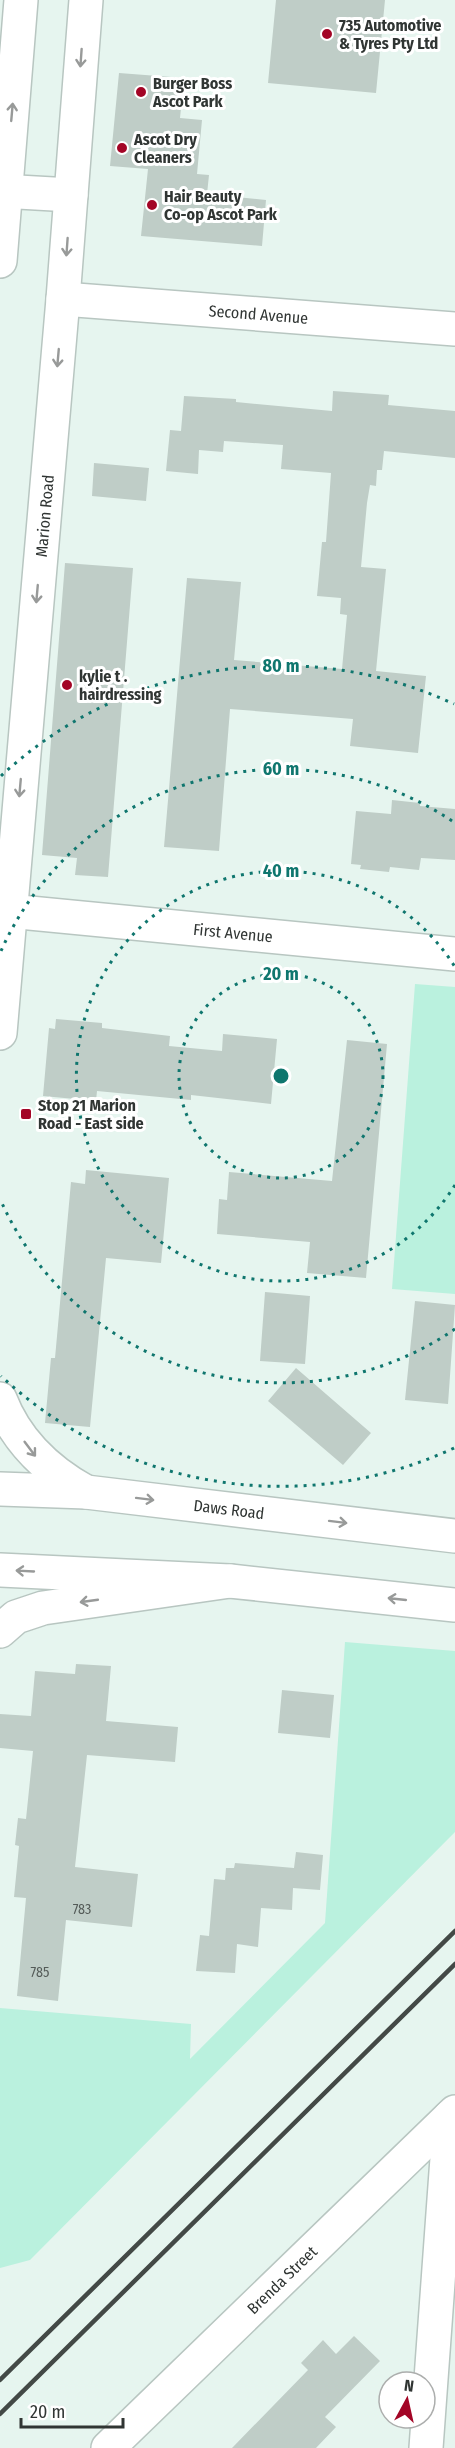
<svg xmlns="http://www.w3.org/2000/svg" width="455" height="2448" font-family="'Fira Sans Condensed',sans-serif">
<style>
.green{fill:#baf1de}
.building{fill:#bfcdc7}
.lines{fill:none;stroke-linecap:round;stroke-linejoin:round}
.street-casing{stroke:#b8c6c1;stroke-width:36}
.secondary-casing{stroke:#b8c6c1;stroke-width:36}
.primary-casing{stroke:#b8c6c1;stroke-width:36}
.street{stroke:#fff;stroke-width:33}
.secondary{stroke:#fff;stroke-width:33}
.primary{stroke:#fff;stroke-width:33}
.rail{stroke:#434946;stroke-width:4.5}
.oneway{stroke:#989a99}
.ring{fill:none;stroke:#0f766e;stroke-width:3;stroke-dasharray:3 6}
.poi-dot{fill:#a30526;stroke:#fff;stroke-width:2}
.labels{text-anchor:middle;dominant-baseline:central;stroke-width:6;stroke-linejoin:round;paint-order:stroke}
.number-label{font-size:14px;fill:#545b58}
.poi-label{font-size:16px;font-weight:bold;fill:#303533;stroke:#fff;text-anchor:start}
.street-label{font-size:16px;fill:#303533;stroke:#fff}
.centre{fill:#0f766e;stroke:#fff;stroke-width:3}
.ring-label{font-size:18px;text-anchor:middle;font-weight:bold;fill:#0f766e;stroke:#fff;stroke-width:6;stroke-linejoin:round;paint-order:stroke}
</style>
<rect width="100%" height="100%" fill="#e6f5ef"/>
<path class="green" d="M 415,984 L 455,987 L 455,1294 L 392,1289 Z
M 345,1642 L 455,1651 L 455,1832 L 30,2260 L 0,2268 L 0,2008 L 191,2024 L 190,2059 L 325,1923 Z"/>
<path class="building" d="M 276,0 L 385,0 L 376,93 L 268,83 Z
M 119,73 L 184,78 L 180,118 L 202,120 L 197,174 L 209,175 L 207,194 L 266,200 L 262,246 L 141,236 L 148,169 L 110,166 Z
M 333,391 L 389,395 L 388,405 L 455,411 L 455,458 L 384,451 L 382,470 L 377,470 L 376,486 L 370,485 L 367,503 L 361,567 L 386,569 L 376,671 L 426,676 L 418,753 L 350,746 L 353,719 L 230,709 L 219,851 L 164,847 L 187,578 L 241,582 L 234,660 L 342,669 L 347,615 L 340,614 L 341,598 L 317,596 L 322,542 L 326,542 L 331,473 L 281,469 L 283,445 L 224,441 L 223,452 L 199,450 L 198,474 L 166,471 L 170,430 L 181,431 L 184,396 L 236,399 L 236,402 L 332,411 Z
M 94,463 L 149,468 L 146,501 L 92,496 Z
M 65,563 L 133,568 L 108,877 L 75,875 L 77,858 L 42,855 Z
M 392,800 L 420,803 L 420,806 L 455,809 L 455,860 L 421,858 L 419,870 L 390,867 L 389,872 L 360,869 L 361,865 L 351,864 L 356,811 L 391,814 Z
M 56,1019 L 102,1023 L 102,1028 L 170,1036 L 169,1046 L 222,1051 L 223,1034 L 277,1039 L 271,1104 L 191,1095 L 191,1100 L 97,1091 L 96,1101 L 43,1096 L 49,1028 L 55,1029 Z
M 347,1040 L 387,1044 L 366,1278 L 307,1273 L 310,1242 L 217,1234 L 219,1199 L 227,1200 L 229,1172 L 332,1181 Z
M 86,1170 L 169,1178 L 161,1263 L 106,1258 L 90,1427 L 45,1423 L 51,1358 L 55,1358 L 71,1182 L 85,1184 Z
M 265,1292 L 310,1296 L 305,1364 L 260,1361 Z
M 415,1301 L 455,1305 L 448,1404 L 405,1400 Z
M 296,1368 L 371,1433 L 343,1465 L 268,1401 Z
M 76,1664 L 111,1666 L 106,1721 L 178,1727 L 175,1762 L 87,1755 L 75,1867 L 138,1874 L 132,1927 L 66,1920 L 58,2001 L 17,1996 L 26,1898 L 14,1897 L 19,1846 L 15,1845 L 18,1818 L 26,1819 L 33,1751 L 0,1748 L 0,1714 L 31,1716 L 35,1671 L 75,1674 Z
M 282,1690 L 334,1695 L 330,1738 L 278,1733 Z
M 296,1852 L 323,1855 L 320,1890 L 293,1888 L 292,1910 L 261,1908 L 258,1947 L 237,1944 L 235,1973 L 196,1971 L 200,1935 L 209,1936 L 214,1879 L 225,1880 L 226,1868 L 234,1868 L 235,1863 L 294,1868 Z
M 354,2336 L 380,2361 L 325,2417 L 336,2427 L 316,2448 L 232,2448 L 308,2370 L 301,2363 L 323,2340 L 336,2354 Z"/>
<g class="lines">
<g class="street-casing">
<g id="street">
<path d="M 0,191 L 71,195"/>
<path id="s1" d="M 63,299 L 455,329"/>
<path id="s2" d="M 9,911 L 455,954"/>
<path id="s3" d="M 108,2448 L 455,2112"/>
<path d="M 426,2448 L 450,2117"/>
</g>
</g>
<g class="secondary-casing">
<g id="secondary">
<path id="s4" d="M 0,1489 L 86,1492 L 455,1536"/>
<path d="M 0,1570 L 230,1581 L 455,1605"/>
</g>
</g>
<g class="primary-casing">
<g id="primary">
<path d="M 0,261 L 21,0"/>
<path id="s5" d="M 0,1033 L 63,299 L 86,0"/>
<path d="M 0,1399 C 16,1441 48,1471 86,1492"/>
<path d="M 0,1631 L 16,1617 L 43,1608 L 230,1581"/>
</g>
</g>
<use href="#street" class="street"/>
<use href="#secondary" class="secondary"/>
<use href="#primary" class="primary"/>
<path class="rail" d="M 0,2380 L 455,1931
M 0,2414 L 455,1964"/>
</g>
<defs><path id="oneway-shaft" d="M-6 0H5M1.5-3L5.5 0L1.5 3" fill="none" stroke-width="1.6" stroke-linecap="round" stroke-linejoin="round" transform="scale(1.5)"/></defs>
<g class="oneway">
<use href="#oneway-shaft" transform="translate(81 58) rotate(94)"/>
<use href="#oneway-shaft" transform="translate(12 112) rotate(-85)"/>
<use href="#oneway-shaft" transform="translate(67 247) rotate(94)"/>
<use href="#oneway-shaft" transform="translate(58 358) rotate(95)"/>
<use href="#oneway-shaft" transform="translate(37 594) rotate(95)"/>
<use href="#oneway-shaft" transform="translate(20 788) rotate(95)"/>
<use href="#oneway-shaft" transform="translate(30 1449) rotate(53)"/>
<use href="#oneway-shaft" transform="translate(145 1499) rotate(7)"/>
<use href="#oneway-shaft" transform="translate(338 1522) rotate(7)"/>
<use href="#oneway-shaft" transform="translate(25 1571) rotate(-177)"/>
<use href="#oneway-shaft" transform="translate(397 1599) rotate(-174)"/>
<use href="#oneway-shaft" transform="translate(89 1601) rotate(172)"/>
</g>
<g class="ring">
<circle cx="281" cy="1076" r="102"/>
<path d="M455 1185A205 205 0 1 1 455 967"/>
<path d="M455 1329A307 307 0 0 1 1 1201M1 951A307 307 0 0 1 455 823"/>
<path d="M454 1448A410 410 0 0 1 1 1376M1 776A410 410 0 0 1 454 704"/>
</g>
<g class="poi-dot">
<circle cx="327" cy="34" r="6"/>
<circle cx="141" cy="92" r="6"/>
<circle cx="122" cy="148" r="6"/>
<circle cx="152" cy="205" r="6"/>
<circle cx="67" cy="685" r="6"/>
<rect x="20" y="1108" width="12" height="12" rx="3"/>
</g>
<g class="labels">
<g class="number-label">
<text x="82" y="1909">783</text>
<text x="40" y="1972">785</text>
</g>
<g class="poi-label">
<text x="339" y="25">735 Automotive<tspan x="339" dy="18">&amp; Tyres Pty Ltd</tspan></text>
<text x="153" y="83">Burger Boss<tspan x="153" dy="18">Ascot Park</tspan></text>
<text x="134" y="139">Ascot Dry<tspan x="134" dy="18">Cleaners</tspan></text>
<text x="164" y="196">Hair Beauty<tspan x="164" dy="18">Co-op Ascot Park</tspan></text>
<text x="79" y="676">kylie t .<tspan x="79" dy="18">hairdressing</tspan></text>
<text x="38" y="1105">Stop 21 Marion<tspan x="38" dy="18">Road - East side</tspan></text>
</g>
<g class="street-label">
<text stroke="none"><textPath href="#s1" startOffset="196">Second Avenue</textPath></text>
<text stroke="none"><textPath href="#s5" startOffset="519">Marion Road</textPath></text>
<text stroke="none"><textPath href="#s2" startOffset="225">First Avenue</textPath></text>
<text stroke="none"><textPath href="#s4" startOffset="230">Daws Road</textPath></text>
<text stroke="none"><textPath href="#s3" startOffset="242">Brenda Street</textPath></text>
</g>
</g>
<circle cx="281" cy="1076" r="9" class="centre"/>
<g class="ring-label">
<text x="281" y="672">80 m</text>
<text x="281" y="775">60 m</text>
<text x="281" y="877">40 m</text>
<text x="281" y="980">20 m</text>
</g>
<g transform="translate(407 2400) rotate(8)"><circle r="28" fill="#ffffff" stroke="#acaead" stroke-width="1.5"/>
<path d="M0-4.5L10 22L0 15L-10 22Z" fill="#a30526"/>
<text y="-9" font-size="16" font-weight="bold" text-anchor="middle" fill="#303533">N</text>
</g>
<path d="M21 2418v9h102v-9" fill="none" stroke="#303533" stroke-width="3"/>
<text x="30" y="2418" font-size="18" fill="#303533" stroke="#ffffff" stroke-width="4.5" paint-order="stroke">20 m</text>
</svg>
